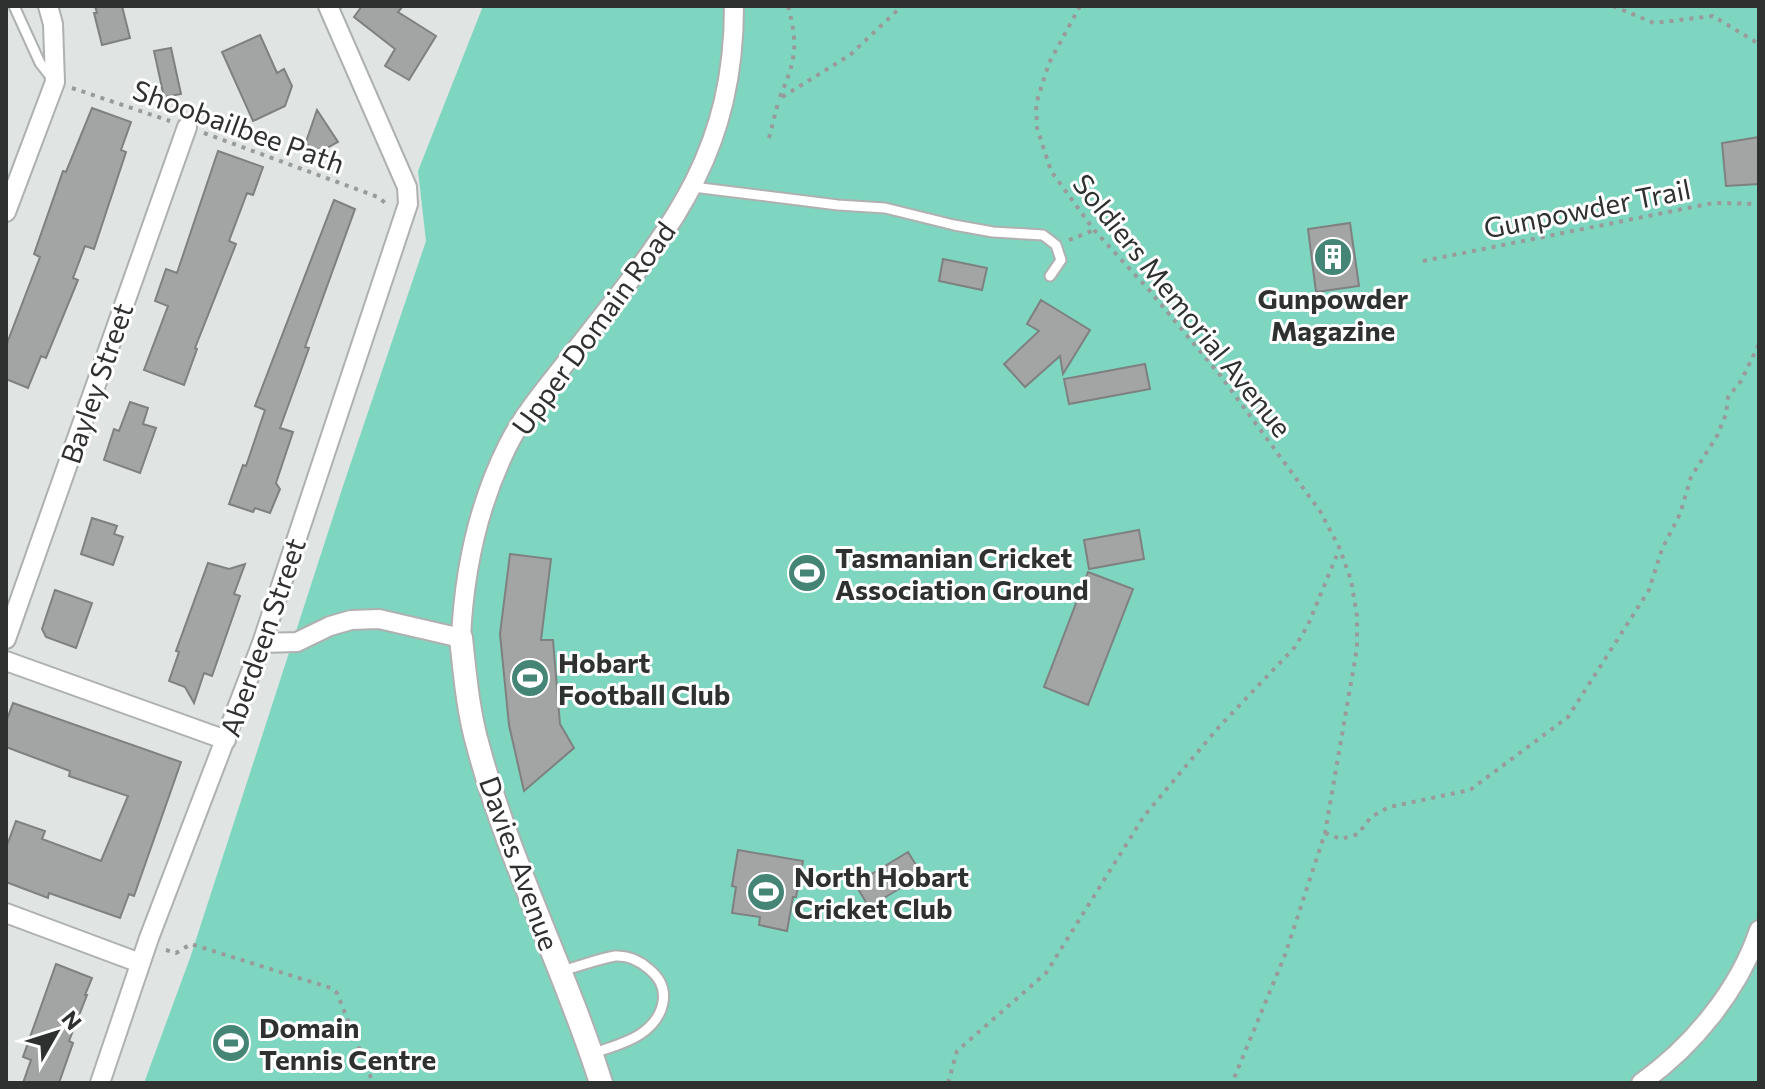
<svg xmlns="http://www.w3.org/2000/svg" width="1765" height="1089" font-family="Commissioner,sans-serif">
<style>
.green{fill:#7fd6c0}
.building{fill:#a2a5a4;stroke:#7e8180;stroke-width:2}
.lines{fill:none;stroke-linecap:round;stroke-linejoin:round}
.service-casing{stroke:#aeb1b0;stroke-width:13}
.minor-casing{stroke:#aeb1b0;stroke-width:22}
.tertiary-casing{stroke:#aeb1b0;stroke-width:26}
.path{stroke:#989b9a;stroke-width:4;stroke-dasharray:4 6;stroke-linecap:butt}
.service{stroke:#fff;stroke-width:9}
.minor{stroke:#fff;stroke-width:18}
.tertiary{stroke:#fff;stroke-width:22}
.labels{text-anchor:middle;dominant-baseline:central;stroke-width:6;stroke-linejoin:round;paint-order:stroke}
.street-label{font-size:28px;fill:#2f3130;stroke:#fff}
.poi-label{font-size:28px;font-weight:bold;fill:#2f3130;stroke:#fff;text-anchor:start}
</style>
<rect width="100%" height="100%" fill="#e0e4e2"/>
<path class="green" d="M 483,6 L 1759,6 L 1759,1083 L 144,1083 L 190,958 L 345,480 L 426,241 L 418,171 Z"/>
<path class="building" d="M 95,6 L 122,6 L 130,38 L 102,45 L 94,13 L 97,13 Z
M 362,6 L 403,6 L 398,12 L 436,36 L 409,80 L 385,66 L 395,49 L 354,17 Z
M 260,35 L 277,73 L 284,69 L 292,86 L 285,106 L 253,121 L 222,52 Z
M 171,48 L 181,94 L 164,97 L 154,51 Z
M 92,108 L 131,122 L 121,150 L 126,152 L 94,249 L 85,246 L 73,278 L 78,280 L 46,358 L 41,356 L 28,388 L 6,379 L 6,346 L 40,257 L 34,254 L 63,171 L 66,172 Z
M 317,110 L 338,142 L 314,155 L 306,142 Z
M 1759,137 L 1759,184 L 1726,186 L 1722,143 Z
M 218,151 L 263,167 L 253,195 L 247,193 L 229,241 L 236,244 L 195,348 L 197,349 L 184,385 L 144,370 L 168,306 L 155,301 L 166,269 L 177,273 Z
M 334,200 L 355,209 L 305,347 L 309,348 L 280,428 L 293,432 L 276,483 L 280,489 L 270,513 L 255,508 L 253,512 L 229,504 L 243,465 L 246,466 L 265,410 L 255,406 Z
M 1350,223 L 1359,286 L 1316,292 L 1308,229 Z
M 943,259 L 987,268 L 982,290 L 939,281 Z
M 1041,300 L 1090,330 L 1063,374 L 1060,356 L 1025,387 L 1004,364 L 1039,331 L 1027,324 Z
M 1145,364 L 1150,389 L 1069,404 L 1064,379 Z
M 130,402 L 148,408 L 143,424 L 156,428 L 140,473 L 104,460 L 114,429 L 119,431 Z
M 92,518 L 117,526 L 114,534 L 123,537 L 113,565 L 81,554 Z
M 1139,530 L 1144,559 L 1089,569 L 1084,540 Z
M 510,554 L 551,559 L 541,640 L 553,640 L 560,724 L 574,748 L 524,791 L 509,725 L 500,634 Z
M 208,563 L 229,569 L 245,564 L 234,594 L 240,596 L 212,676 L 204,673 L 194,703 L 185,687 L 169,681 L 179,652 L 176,651 Z
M 1088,572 L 1133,589 L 1088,705 L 1044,687 Z
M 55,590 L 92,603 L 76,648 L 46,637 L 42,629 Z
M 13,703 L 181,762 L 134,896 L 129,894 L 120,918 L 49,893 L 48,898 L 6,882 L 6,848 L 16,821 L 45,831 L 42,839 L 101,861 L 128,796 L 69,776 L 70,771 L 6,747 L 6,722 Z
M 738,850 L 803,861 L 796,897 L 793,897 L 787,931 L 759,925 L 760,917 L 732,913 L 736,887 L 732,886 Z
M 908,852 L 922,875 L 869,907 L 855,884 Z
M 56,964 L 92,978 L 85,995 L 87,995 L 69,1041 L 73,1043 L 59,1083 L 23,1083 L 31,1060 L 23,1057 Z"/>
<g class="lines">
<g class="service-casing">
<path id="service" d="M 14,6 L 40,63 L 51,77
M 693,187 L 838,205 L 885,208 L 954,225 L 993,232 L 1043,235 L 1056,245 L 1061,260 L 1050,276
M 561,971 C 578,967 597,959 615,956 C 629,955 639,960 649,969 C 674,989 664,1019 639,1035 C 625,1044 607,1048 592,1054"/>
</g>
<g class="minor-casing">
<path id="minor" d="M 6,212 L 55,82 L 53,24 L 48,6
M 6,639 L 187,127
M 262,643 L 297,642 L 330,626 L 351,620 L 379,619 L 461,638 C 464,572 478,505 508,445 C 525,411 552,381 575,351 C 665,235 734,161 734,6
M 6,661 L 226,740
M 6,913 L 140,963
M 100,1083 L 149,938 L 262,643 L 408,204 L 407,187 L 328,6
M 1641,1083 C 1693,1046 1739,990 1759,930"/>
</g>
<g class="tertiary-casing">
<path id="tertiary" d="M 461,638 C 465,675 468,711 478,746 C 509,862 565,969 601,1083"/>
</g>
<path class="path" d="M 788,6 C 799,47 795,62 779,99 L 850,55 L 902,6
M 1080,6 L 1049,63 L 1036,104 L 1037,128 L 1051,171 L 1094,230 L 1149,290 L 1220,375 L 1320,511 L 1339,547 L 1351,580 L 1357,616 L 1357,648 L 1325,833 L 1285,955 L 1232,1083
M 1613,6 L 1654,23 L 1713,16 L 1759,44
M 72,88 L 170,121
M 204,133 L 378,197 L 389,206
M 769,138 L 779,99
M 1069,240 L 1094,230
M 1423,261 L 1713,203 L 1759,204
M 1325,833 L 1341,839 L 1358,834 L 1371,817 L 1389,807 L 1470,790 L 1568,717 L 1649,590 L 1662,549 L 1680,514 L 1691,477 L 1717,436 L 1726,414 L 1728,397 L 1741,381 L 1759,344
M 166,950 L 176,953 L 191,944 L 331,988 L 337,993 L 373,1083
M 948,1083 L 957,1051 L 1046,973 L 1144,816 L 1217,729 L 1295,647 L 1308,625 L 1339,550"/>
<use href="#service" class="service"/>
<use href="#minor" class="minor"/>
<use href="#tertiary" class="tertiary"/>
</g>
<defs>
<g id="building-disc" transform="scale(2)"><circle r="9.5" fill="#448575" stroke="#fff"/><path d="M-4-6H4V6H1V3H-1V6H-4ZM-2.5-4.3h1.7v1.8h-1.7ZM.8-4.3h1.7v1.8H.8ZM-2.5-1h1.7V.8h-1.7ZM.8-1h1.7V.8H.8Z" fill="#fff"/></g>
<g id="stadium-disc" transform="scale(2)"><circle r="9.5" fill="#448575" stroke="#fff"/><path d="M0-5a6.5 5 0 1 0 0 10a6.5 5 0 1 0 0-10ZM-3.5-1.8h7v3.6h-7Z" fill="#fff"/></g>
</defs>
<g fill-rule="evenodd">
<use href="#building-disc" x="1333" y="257"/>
<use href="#stadium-disc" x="807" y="573"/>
<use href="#stadium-disc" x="530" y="678"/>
<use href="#stadium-disc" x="766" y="892"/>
<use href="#stadium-disc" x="231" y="1043"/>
</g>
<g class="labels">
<g class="street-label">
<text transform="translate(239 126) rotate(20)">Shoobailbee Path</text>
<text transform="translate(1587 208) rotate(-11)">Gunpowder Trail</text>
<text transform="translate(1183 305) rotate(51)">Soldiers Memorial Avenue</text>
<text transform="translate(593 328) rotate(-54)">Upper Domain Road</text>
<text transform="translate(96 383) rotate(-71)">Bayley Street</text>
<text transform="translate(262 637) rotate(-71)">Aberdeen Street</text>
<text transform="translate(520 863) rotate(70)">Davies Avenue</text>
</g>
<g class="poi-label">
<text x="1333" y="298" text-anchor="middle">Gunpowder<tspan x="1333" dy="32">Magazine</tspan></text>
<text x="835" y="557">Tasmanian Cricket<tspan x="835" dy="32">Association Ground</tspan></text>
<text x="558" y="662">Hobart<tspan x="558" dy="32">Football Club</tspan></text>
<text x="794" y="876">North Hobart<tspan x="794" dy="32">Cricket Club</tspan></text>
<text x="259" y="1027">Domain<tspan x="259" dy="32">Tennis Centre</tspan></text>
</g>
</g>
<rect width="1765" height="1089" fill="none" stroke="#2f3130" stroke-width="16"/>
<g transform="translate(56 1033) rotate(51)" stroke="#ffffff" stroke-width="6" paint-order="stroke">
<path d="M0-6L14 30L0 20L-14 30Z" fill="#2f3130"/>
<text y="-12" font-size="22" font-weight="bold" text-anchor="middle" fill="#2f3130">N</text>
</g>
</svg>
